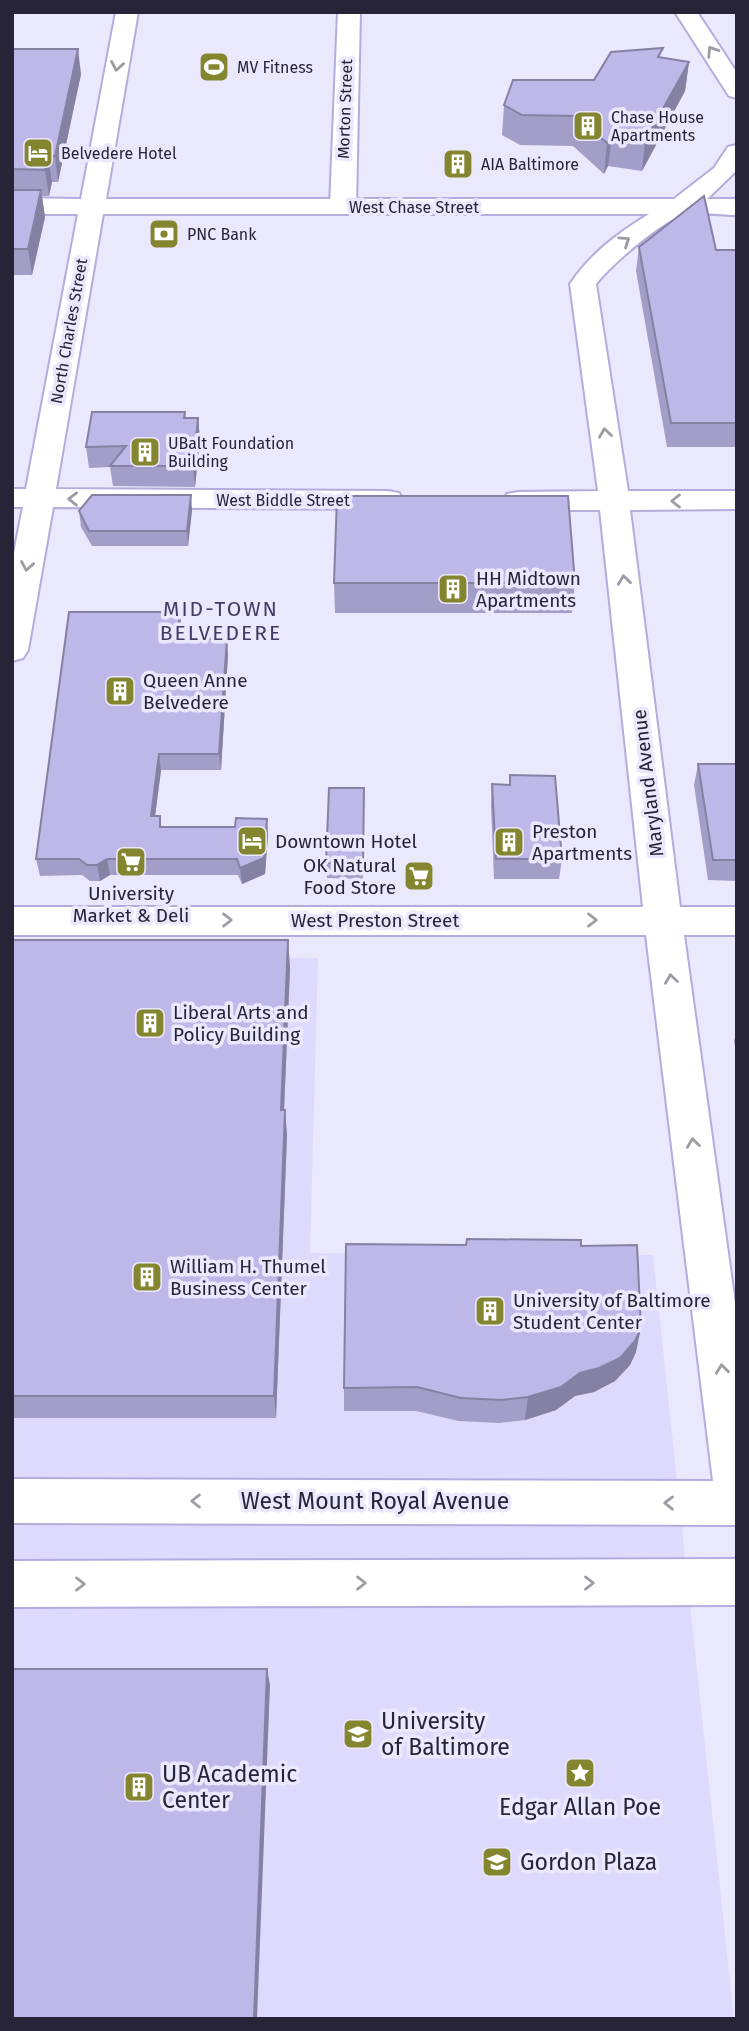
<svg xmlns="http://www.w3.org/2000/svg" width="749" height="2031" font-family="'Fira Sans',sans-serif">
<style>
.built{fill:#dedafd}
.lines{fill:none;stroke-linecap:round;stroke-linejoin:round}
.street-casing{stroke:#b2addd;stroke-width:4}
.secondary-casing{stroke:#b2addd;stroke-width:4}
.street{fill:#fff;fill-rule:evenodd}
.secondary{fill:#fff;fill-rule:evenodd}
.wall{fill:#a39ec8}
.shaded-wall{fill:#8581a3}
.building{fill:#beb8e9;stroke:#8581a3;stroke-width:2}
.oneway{stroke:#9d9ca5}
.labels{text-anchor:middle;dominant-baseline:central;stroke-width:7;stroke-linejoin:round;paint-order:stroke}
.far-poi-label{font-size:16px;fill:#262436;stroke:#eae8fd;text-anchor:start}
.far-street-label{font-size:16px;fill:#262436;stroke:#eae8fd}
.poi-label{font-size:19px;fill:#262436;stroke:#eae8fd;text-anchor:start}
.street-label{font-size:19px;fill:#262436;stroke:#eae8fd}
.neighbourhood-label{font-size:21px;letter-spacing:2px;fill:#423b64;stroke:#eae8fd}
.near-street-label{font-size:23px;fill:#262436;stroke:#eae8fd}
.near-poi-label{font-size:23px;fill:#262436;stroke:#eae8fd;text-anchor:start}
</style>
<rect width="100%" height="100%" fill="#eae8fd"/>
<path class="built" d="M 12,957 L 318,958 L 310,1253 L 653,1255 L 734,2019 L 12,2019 Z"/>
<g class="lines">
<g class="street-casing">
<path id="street" d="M 338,12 L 360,12 L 356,206 L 352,211 L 343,214 L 334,211 L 330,206 Z"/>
</g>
<g class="secondary-casing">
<path id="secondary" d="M 116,12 L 138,12 L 106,199 L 674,199 L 714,168 L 728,147 L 737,145 L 737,170 L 707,199 L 737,199 L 737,215 C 721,215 703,212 687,214 C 664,218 611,265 596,284 L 628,491 L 737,491 L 737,509 L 630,510 L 680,907 L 737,907 L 737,935 L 684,935 L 737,1318 L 737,1525 L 12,1523 L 12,1479 L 713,1481 L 646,935 L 12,935 L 12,907 L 643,907 L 600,510 L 518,510 L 507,508 L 503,501 L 507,494 L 518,492 L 598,491 L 570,284 C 591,253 617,234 649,214 L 103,214 L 56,489 L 388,491 L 399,493 L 403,500 L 399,507 L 388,509 L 53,507 L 28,650 L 23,658 L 12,661 L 12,563 L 23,507 L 12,507 L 12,489 L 26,489 L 78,214 L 12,214 L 12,198 L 81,199 Z
M 675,12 L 697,12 L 737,73 L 737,98 L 729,96 Z
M 737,1559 L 737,1605 L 12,1607 L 12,1561 Z"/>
</g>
<use href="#street" class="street"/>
<use href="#secondary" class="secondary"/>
</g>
<path class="wall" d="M 12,49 L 81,74 L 58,182 L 52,182 L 49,196 L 42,196 L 45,217 L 32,275 L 12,275 Z
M 661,57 L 689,62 L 685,91 L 642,171 L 608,166 L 604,174 L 573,146 L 520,145 L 502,135 L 504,105 L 594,80 Z
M 639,247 L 737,250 L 737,447 L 667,447 L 636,271 Z
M 185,412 L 186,418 L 198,418 L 200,439 L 195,487 L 113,486 L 110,467 L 89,468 L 86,447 Z
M 192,510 L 188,546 L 92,546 L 81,527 L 79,511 Z
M 334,583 L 575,583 L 572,613 L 335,613 Z
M 180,612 L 181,628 L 180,640 L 228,655 L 221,770 L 161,770 L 155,816 L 162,827 L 268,835 L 265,874 L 242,884 L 238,875 L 110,875 L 100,881 L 90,881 L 82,875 L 40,876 L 36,859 Z
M 698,764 L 737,764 L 737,881 L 708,880 L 694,785 Z
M 510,775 L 562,859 L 559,879 L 494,879 L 491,805 L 492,784 L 509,785 Z
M 364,788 L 363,879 L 327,878 L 326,863 Z
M 12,940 L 290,967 L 284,1110 L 287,1135 L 276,1418 L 12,1418 Z
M 737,1030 L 737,1057 L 734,1041 Z
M 466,1245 L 581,1246 L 636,1352 L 630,1365 L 615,1381 L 594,1392 L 575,1396 L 556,1410 L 525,1420 L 499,1423 L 459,1421 L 416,1411 L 344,1411 L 344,1388 Z"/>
<path class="shaded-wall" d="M 78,49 L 81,74 L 58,182 L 55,156 Z
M 689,62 L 685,91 L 642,171 L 645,141 Z
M 612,136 L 608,166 L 604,174 L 607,143 Z
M 48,156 L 52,182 L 49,196 L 45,170 Z
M 41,190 L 45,217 L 32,275 L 28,249 Z
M 198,418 L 200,439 L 195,487 L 193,466 Z
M 191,495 L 192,510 L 188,546 L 187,531 Z
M 180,612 L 181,628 L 179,656 L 177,640 Z
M 227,638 L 228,655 L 221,770 L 219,754 Z
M 159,754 L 161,770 L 153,832 L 151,816 Z
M 267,819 L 268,835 L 265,874 L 242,884 L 240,868 Z
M 107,859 L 110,875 L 100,881 L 97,865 Z
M 288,940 L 290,967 L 283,1135 L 281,1110 Z
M 285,1110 L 287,1135 L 276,1418 L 274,1396 Z
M 641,1328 L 636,1352 L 630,1365 L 615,1381 L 594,1392 L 575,1396 L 556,1410 L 525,1420 L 528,1397 Z
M 267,1669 L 270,1685 L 257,2019 L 254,2019 Z"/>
<path class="building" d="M 663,48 L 658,57 L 689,62 L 645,141 L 612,136 L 607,143 L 576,116 L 522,115 L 504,105 L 513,80 L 594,80 L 611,52 Z
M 12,49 L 78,49 L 55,156 L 48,156 L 45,170 L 12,169 Z
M 12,190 L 41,190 L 28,249 L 12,249 Z
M 704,196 L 716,250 L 737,250 L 737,423 L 671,423 L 639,247 Z
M 92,412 L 185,412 L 184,418 L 198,418 L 193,466 L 110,466 L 126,446 L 86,447 Z
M 92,495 L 191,495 L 187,531 L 89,531 L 79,511 Z
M 337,496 L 568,496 L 575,583 L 334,583 Z
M 69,612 L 180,612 L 177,640 L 227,638 L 219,754 L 159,754 L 151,816 L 160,816 L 160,827 L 235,827 L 236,818 L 267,819 L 264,858 L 240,868 L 237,859 L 107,859 L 97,865 L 87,865 L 79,859 L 36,859 Z
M 698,764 L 737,764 L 737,860 L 713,860 Z
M 510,775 L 555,776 L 562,859 L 496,859 L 492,784 L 510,785 Z
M 329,788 L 364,788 L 363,864 L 326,863 Z
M 12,940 L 288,940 L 281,1110 L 285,1110 L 274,1396 L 12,1396 Z
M 467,1239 L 581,1240 L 581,1246 L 637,1245 L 641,1328 L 635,1341 L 620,1358 L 599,1368 L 580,1373 L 561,1387 L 528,1397 L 502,1400 L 461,1398 L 417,1387 L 344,1388 L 346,1244 L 466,1245 Z
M 12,1669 L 267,1669 L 254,2019 L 12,2019 Z"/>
<defs><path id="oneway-chevron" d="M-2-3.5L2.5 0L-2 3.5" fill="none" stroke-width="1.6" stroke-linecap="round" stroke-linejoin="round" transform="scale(1.75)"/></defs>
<g class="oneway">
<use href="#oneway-chevron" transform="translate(712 51) rotate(-123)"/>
<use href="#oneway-chevron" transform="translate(117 66) rotate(100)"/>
<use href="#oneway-chevron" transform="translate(625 241) rotate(-34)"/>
<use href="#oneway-chevron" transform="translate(605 433) rotate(-98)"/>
<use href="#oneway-chevron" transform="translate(73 499) rotate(-179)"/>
<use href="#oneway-chevron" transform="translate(676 501) rotate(180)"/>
<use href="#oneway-chevron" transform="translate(27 566) rotate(100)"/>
<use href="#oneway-chevron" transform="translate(624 580) rotate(-97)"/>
<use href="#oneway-chevron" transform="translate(227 920)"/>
<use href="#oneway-chevron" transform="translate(592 920)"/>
<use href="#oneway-chevron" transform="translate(671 979) rotate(-98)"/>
<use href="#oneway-chevron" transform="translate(693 1143) rotate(-97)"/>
<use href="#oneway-chevron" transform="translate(722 1369) rotate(-97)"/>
<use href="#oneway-chevron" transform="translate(196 1501) rotate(180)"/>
<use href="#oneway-chevron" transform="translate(669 1503) rotate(-179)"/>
<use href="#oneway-chevron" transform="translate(361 1583)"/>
<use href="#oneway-chevron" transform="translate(589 1583)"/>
<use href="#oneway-chevron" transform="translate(80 1584)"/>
</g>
<defs>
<g id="stadium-square" transform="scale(1.575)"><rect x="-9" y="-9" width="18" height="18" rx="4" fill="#84852f" stroke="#eae8fd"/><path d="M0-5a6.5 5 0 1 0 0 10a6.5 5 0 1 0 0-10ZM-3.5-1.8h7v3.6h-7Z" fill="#fff"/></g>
<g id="building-square" transform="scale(1.575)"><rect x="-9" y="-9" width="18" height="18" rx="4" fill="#84852f" stroke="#eae8fd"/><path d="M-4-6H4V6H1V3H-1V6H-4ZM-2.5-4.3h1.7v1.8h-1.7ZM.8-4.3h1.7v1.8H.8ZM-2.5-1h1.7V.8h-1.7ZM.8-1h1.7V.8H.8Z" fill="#fff"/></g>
<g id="hotel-square" transform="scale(1.575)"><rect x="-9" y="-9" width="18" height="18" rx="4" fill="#84852f" stroke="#eae8fd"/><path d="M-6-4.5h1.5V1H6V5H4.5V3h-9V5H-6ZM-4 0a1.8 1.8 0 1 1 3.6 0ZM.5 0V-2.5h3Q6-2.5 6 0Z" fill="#fff"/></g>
<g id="bank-square" transform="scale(1.575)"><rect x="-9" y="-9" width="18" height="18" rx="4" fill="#84852f" stroke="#eae8fd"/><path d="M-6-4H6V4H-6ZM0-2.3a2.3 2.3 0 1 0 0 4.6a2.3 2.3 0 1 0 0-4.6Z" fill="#fff"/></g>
<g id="supermarket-square" transform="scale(1.575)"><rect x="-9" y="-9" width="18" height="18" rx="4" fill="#84852f" stroke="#eae8fd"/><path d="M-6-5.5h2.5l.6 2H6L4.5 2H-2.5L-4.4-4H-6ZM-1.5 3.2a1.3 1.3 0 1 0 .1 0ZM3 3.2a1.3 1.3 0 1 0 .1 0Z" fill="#fff"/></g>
<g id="university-square" transform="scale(1.575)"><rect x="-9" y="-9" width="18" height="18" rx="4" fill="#84852f" stroke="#eae8fd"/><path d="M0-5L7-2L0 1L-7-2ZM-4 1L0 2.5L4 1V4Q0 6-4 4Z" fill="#fff"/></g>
<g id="sight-square" transform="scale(1.575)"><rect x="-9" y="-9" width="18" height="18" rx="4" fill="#84852f" stroke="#eae8fd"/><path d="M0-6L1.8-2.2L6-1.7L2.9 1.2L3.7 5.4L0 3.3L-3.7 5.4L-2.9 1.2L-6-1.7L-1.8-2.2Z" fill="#fff"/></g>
</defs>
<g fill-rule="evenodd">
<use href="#stadium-square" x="214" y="67"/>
<use href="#building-square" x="588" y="126"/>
<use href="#hotel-square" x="38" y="153"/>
<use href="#building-square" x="458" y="164"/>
<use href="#bank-square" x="164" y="234"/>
<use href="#building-square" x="145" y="452"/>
<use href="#building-square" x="453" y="589"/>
<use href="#building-square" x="120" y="691"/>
<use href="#hotel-square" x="252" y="841"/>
<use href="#building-square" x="509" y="842"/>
<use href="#supermarket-square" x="131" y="862"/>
<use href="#supermarket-square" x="419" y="876"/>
<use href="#building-square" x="150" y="1023"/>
<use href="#building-square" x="147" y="1277"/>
<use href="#building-square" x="490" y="1311"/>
<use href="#university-square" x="358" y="1734"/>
<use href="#sight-square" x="580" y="1773"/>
<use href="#building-square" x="139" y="1787"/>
<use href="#university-square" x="497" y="1862"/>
</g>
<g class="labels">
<g class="far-poi-label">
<text x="237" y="67">MV Fitness</text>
<text x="611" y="117">Chase House<tspan x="611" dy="18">Apartments</tspan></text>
<text x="61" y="153">Belvedere Hotel</text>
<text x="481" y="164">AIA Baltimore</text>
<text x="187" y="234">PNC Bank</text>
<text x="168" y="443">UBalt Foundation<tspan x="168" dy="18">Building</tspan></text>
</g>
<g class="far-street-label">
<text transform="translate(345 109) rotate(-88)">Morton Street</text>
<text x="414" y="207">West Chase Street</text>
<text transform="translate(69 331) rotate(-80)">North Charles Street</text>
<text x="283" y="500">West Biddle Street</text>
</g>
<g class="poi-label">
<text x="476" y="578">HH Midtown<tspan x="476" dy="22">Apartments</tspan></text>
<text x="143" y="680">Queen Anne<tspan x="143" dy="22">Belvedere</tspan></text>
<text x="532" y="831">Preston<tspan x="532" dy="22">Apartments</tspan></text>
<text x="275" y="841">Downtown Hotel</text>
<text x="396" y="865" text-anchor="end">OK Natural<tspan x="396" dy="22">Food Store</tspan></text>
<text x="131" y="893" text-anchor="middle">University<tspan x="131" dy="22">Market &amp; Deli</tspan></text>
<text x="173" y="1012">Liberal Arts and<tspan x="173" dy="22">Policy Building</tspan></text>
<text x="170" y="1266">William H. Thumel<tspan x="170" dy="22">Business Center</tspan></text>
<text x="513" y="1300">University of Baltimore<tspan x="513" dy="22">Student Center</tspan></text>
</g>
<g class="street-label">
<text transform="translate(648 783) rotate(-97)">Maryland Avenue</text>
<text x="375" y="920">West Preston Street</text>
</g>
<g class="neighbourhood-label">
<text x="221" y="609">MID-TOWN<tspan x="221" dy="24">BELVEDERE</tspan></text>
</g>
<g class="near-street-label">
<text x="375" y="1501">West Mount Royal Avenue</text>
</g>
<g class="near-poi-label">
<text x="381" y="1721">University<tspan x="381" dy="26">of Baltimore</tspan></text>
<text x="162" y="1774">UB Academic<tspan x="162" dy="26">Center</tspan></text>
<text x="580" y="1807" text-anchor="middle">Edgar Allan Poe</text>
<text x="520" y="1862">Gordon Plaza</text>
</g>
</g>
<rect width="749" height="2031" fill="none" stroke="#262436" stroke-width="28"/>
</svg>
